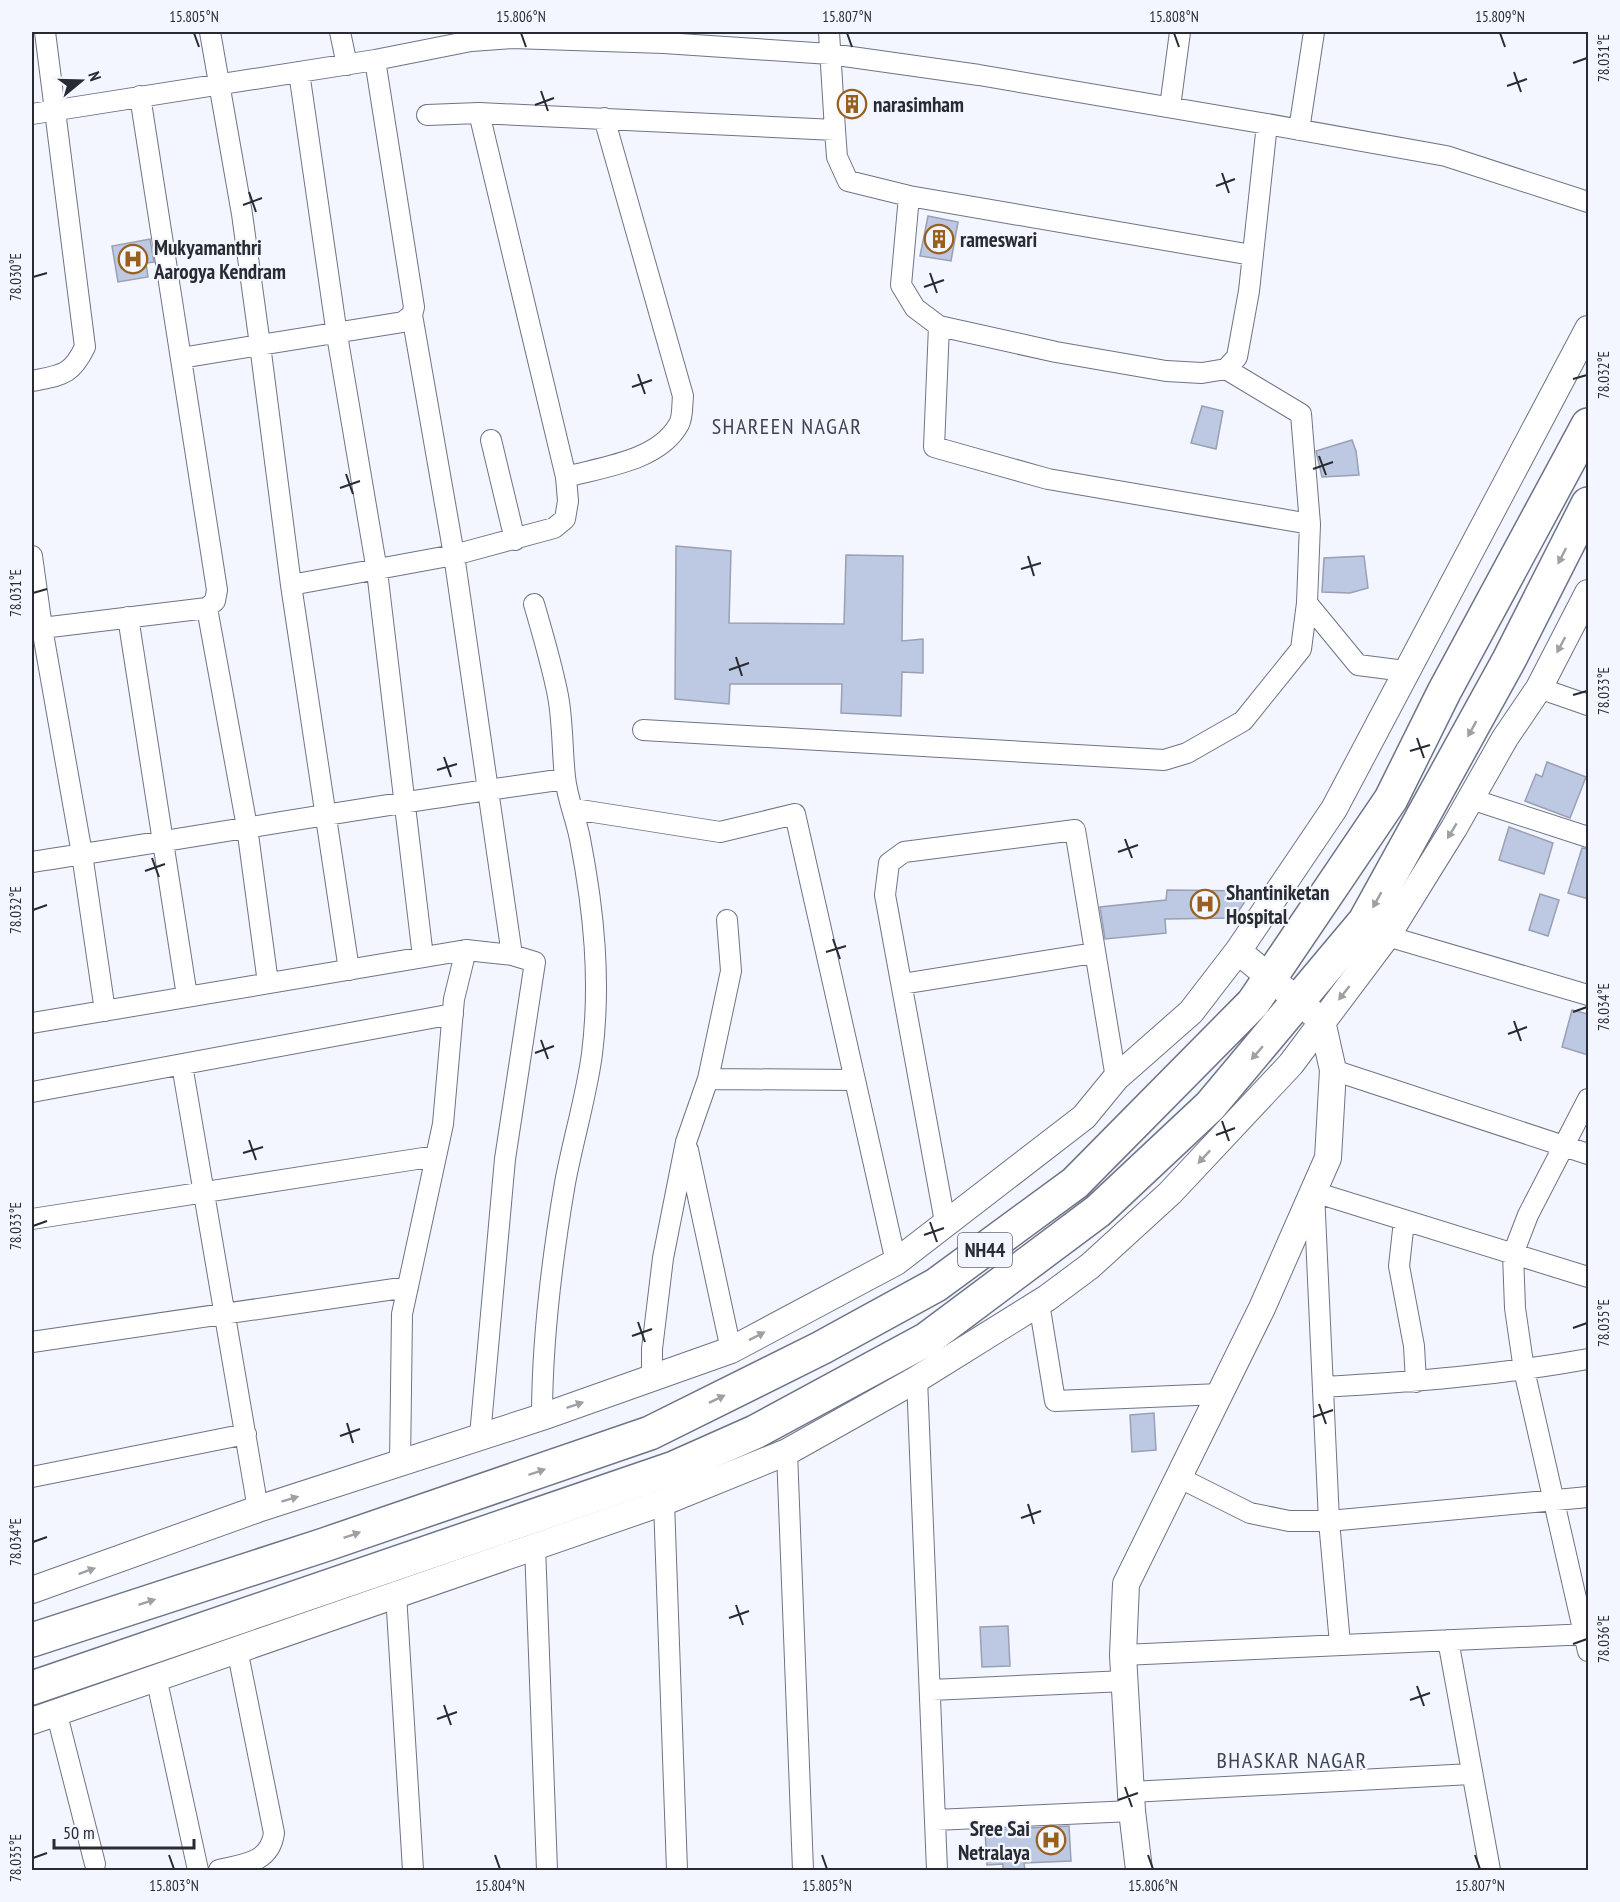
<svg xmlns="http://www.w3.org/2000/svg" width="1620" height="1902" font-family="'PT Sans Narrow',sans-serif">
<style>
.building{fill:#bdc8e3;stroke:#99a0b3;stroke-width:1.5}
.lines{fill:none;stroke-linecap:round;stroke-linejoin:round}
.minor-casing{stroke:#6d7485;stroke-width:22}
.tertiary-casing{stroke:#6d7485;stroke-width:28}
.trunk-casing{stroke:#6d7485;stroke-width:36}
.minor{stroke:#fff;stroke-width:20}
.tertiary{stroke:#fff;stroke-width:26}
.trunk{stroke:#fff;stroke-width:33}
.oneway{fill:#9ea0a3}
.ticks{fill:none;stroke:#282b32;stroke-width:2}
.labels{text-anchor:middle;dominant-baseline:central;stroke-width:4.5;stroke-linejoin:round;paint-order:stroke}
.shield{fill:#f3f6ff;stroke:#656870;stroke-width:1.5}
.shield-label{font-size:20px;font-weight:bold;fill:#282b32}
.poi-label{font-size:21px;font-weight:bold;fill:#282b32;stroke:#f3f6ff;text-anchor:start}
.neighbourhood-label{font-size:22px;letter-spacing:1.5px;fill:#3d4353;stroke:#f3f6ff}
.neatline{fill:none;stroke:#282b32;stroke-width:2}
.ticks-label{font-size:15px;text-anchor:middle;fill:#282b32}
</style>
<rect width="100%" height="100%" fill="#f3f6ff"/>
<path class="building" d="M 928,216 L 958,222 L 951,261 L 920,256 Z
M 150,239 L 154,262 L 146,263 L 148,277 L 118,282 L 112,246 Z
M 1202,406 L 1223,411 L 1216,449 L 1191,443 Z
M 1352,440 L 1356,451 L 1359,475 L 1322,477 L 1316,451 Z
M 676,546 L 731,551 L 729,623 L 844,624 L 846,555 L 903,556 L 902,641 L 923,639 L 923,673 L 902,672 L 901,716 L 841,713 L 842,684 L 730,684 L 729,704 L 675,699 Z
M 1364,556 L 1368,588 L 1350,593 L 1322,592 L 1324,558 Z
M 1547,762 L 1586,777 L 1570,818 L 1525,801 L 1536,774 L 1542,777 Z
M 1509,827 L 1553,843 L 1544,874 L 1499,860 Z
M 1582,848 L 1588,849 L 1588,899 L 1568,893 Z
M 1167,890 L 1252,891 L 1234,918 L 1165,919 L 1166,933 L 1105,939 L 1100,907 L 1166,900 Z
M 1540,894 L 1559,900 L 1548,936 L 1529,930 Z
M 1572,1010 L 1588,1014 L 1588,1055 L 1562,1047 Z
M 1154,1413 L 1156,1450 L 1132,1452 L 1130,1415 Z
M 1008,1626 L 1010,1666 L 982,1667 L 980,1627 Z
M 1069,1826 L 1071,1861 L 1024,1863 L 1025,1870 L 1003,1870 L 1003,1864 L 987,1865 L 985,1830 Z"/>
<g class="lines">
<g class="minor-casing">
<path id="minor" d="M 340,32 L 347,65
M 660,32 L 664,43 L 830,54 L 979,75 L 1267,124 L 1446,156 L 1588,202
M 829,32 L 835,130
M 299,72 L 337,335 L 377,571 L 423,957
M 1170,107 L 1180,32
M 479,113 L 835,130 L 837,157 L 848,181 L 909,196 L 901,285 L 915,308 L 939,326 L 1056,352 L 1166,371 L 1202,373 L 1226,369 L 1237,357 L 1249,291 L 1267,124
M 32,114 L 375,60 L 471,41 L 512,38 L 664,43
M 1299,130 L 1314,32
M 909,196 L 1252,255
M 412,315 L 454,555 L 554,528 L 565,519 L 568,501 L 566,477 L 479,113 L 427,115
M 939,326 L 934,447 L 1048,479 L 1310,524
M 181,358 L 260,345 L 242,214 L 210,32
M 1226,369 L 1301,414 L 1310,524 L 1307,603 L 1358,665 L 1405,671
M 32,381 C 61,375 71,376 85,347 L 45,32
M 491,440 L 515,540
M 566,477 C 602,467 659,461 679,424 C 683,417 682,404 683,396 L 604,118
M 32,556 L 42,628 L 207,608 L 215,601 L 217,590 L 140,96
M 291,585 L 260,345 L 403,322 L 412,315 L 414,307 L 375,60
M 534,604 C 543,635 552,665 558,696 C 563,723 562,750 565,777 C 567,798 576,818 580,839 C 594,911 601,981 592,1054 C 586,1098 573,1140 565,1183 C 552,1259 542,1339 542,1417
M 207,608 L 247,827 L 268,983
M 128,617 L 187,996
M 32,628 L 42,628 L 82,854 L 105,1011
M 1539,688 L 1588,705
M 643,730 L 1164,760 L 1187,753 L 1243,721 L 1301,649 L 1307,603
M 1471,799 L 1588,837
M 574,809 L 720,832 L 795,814 L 896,1262
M 32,862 C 184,839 335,812 488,790 L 454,555 L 291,585 L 349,970
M 1387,936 L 1588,995
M 512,955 L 488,790 L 565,779
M 902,984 L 1094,953
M 32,1023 L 466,950 L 512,955 L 535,962 L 505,1159 L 480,1436
M 182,1065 L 258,1509
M 1333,1070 L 1588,1154
M 708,1079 L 855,1080
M 32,1092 L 453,1014
M 1588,1099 L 1528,1215 L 1513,1254 L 1515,1308 L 1524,1370 L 1588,1651
M 688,1150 L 731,1350
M 32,1219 L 436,1156
M 1404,1221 L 1399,1266 L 1414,1346 L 1416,1382
M 945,1222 L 885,895 L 889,863 L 904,852 L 1075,830 L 1116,1078
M 1039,1303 L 1055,1401 L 1220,1394
M 32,1342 L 408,1287
M 652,1379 L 652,1349 L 663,1258 L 686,1142 L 708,1079 L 731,971 L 727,920
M 917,1379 L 937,1870
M 1323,1387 C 1412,1382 1500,1375 1588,1359
M 787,1452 L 803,1870
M 400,1464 L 402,1314 L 443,1124 L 454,999 L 466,950
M 32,1477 L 246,1434
M 1178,1477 L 1250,1513 L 1289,1521 L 1329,1521 L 1588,1497
M 664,1502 L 677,1870
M 535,1546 L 547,1870
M 396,1594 L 413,1870
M 1448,1640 L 1490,1870
M 1340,1644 L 1329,1521 L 1314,1192 L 1588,1277
M 1123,1655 L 1588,1634
M 156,1677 L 198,1870
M 931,1690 L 1125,1681
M 56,1711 L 95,1864
M 1131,1792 L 1471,1774
M 935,1820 L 1132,1811
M 219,1870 C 244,1864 270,1863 274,1833 L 237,1649"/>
</g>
<g class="tertiary-casing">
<path id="tertiary" d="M 32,1590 L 258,1509 L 542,1417 L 731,1350 L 896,1262 L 1084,1117 L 1116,1078 L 1191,1012 L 1238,951 L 1334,809 L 1588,329
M 32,1721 L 664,1502 L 787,1452 L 917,1379 L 1047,1298 L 1090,1266 L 1170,1193 L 1291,1064 L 1387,936 L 1454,828 L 1505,738 L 1539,688 L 1588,593
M 1139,1870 L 1132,1811 L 1123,1655 L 1126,1584 L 1262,1308 L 1328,1158 L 1333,1070 L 1322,1021 L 1238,951"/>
</g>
<g class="trunk-casing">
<path id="trunk" d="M 32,1640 L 324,1545 L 650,1433 L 821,1348 L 936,1285 L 1075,1183 L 1253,1003 L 1391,799 L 1444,692 L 1588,425
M 32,1688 L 674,1468 L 755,1432 L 927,1339 L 1098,1211 L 1210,1106 L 1365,921 L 1509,660 L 1588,504"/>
</g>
<use href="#minor" class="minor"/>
<use href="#tertiary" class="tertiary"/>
<use href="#trunk" class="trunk"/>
</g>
<defs><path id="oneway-solid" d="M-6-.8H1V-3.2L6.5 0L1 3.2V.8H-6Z" transform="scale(1.5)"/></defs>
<g class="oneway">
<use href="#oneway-solid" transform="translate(1562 556) rotate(117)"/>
<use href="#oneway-solid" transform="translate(1561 645) rotate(118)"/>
<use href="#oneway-solid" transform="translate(1472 729) rotate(119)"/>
<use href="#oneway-solid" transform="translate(1452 831) rotate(121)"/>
<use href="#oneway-solid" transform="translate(1377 900) rotate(119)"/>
<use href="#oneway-solid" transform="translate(1344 993) rotate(128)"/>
<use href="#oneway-solid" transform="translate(1257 1053) rotate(131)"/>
<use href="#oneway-solid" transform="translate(1204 1157) rotate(133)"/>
<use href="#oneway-solid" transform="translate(757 1336) rotate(-27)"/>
<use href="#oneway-solid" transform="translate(717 1399) rotate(-26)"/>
<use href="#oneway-solid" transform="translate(575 1405) rotate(-19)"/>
<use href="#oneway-solid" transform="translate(537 1472) rotate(-19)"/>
<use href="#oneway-solid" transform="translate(290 1499) rotate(-17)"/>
<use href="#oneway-solid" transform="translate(352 1535) rotate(-19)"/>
<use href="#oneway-solid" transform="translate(87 1571) rotate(-20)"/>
<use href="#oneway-solid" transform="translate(147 1602) rotate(-18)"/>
</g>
<path class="ticks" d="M 194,33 L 199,47M 521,33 L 526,47M 847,33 L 852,47M 1174,33 L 1179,47M 1500,33 L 1505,47M 1573,63 L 1587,58M 1514,72 L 1521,92M 1507,86 L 1527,79M 541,91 L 548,111M 535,105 L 554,98M 1222,173 L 1229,193M 1216,186 L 1235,179M 249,192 L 256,212M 243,205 L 262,198M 930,273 L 937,293M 33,277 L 47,273M 924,287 L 944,280M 638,374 L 645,394M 1573,379 L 1587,375M 632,387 L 652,380M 1319,456 L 1326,475M 1313,469 L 1333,462M 346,474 L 353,494M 340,488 L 360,481M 1028,556 L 1034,576M 1021,569 L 1041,563M 33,593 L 47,589M 736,657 L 742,676M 729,670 L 749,663M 1573,695 L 1587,691M 1417,738 L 1424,758M 1410,751 L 1430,745M 444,757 L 451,777M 437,770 L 457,764M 1125,839 L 1132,858M 1118,852 L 1138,845M 152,858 L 159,877M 145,871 L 165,864M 33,910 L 47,905M 833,939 L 840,959M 826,952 L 846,946M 1573,1012 L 1587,1007M 1514,1021 L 1521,1041M 1508,1034 L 1527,1027M 541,1040 L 548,1059M 535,1053 L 554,1046M 1222,1121 L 1229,1141M 1216,1135 L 1235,1128M 249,1140 L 256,1160M 243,1153 L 263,1147M 930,1222 L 937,1242M 33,1226 L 47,1221M 924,1235 L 944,1228M 638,1322 L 645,1342M 1573,1328 L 1587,1323M 632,1336 L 652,1329M 1319,1404 L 1326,1424M 1313,1417 L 1333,1410M 347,1423 L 353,1443M 340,1436 L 360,1429M 1028,1504 L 1034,1524M 1021,1518 L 1041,1511M 33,1542 L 47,1537M 736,1605 L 743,1625M 729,1618 L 749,1611M 1573,1644 L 1587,1639M 1417,1686 L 1424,1706M 1410,1700 L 1430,1693M 444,1705 L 451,1725M 437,1719 L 457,1712M 1125,1787 L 1132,1807M 1118,1800 L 1138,1793M 169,1855 L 174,1869M 495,1855 L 500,1869M 822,1855 L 827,1869M 1148,1855 L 1153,1869M 1475,1855 L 1480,1869M 33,1858 L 47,1853"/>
<defs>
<g id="building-ring" transform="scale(1.5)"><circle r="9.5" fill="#f3f6ff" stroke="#98601c" stroke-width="1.5"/><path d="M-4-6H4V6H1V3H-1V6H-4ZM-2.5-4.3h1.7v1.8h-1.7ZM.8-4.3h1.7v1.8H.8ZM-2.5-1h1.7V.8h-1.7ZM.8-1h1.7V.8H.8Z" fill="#98601c"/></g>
<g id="hospital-ring" transform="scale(1.5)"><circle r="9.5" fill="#f3f6ff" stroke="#98601c" stroke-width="1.5"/><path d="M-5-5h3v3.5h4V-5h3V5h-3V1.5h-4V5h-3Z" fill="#98601c"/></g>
</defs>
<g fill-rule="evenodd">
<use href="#building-ring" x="852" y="104"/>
<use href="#building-ring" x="939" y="239"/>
<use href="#hospital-ring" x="133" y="259"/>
<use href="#hospital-ring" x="1205" y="904"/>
<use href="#hospital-ring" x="1051" y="1840"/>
</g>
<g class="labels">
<rect class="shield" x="958" y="1233" width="54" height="34" rx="4.5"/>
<g class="shield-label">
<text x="985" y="1250">NH44</text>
</g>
<g class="poi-label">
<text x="873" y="104">narasimham</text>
<text x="960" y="239">rameswari</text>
<text x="154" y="247">Mukyamanthri<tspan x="154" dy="24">Aarogya Kendram</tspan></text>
<text x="1226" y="892">Shantiniketan<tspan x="1226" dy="24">Hospital</tspan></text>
<text x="1030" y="1828" text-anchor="end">Sree Sai<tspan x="1030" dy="24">Netralaya</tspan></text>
</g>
<g class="neighbourhood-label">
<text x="787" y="426">SHAREEN NAGAR</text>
<text x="1292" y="1760">BHASKAR NAGAR</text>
</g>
</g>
<rect width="1620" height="1902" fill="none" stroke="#f3f6ff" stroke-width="66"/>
<g transform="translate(81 81) rotate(71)" stroke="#f3f6ff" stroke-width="4.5" paint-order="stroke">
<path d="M0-4.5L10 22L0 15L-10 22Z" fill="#282b32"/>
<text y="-9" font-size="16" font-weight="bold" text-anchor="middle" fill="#282b32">N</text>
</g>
<path d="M54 1839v9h140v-9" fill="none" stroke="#282b32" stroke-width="3"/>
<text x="63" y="1839" font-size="18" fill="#282b32" stroke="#f3f6ff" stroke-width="4.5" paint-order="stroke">50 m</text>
<rect x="33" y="33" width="1554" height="1836" class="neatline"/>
<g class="ticks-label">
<text x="194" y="22">15.805°N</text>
<text x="521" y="22">15.806°N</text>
<text x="847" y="22">15.807°N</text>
<text x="1174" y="22">15.808°N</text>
<text x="1500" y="22">15.809°N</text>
<text transform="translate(1604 58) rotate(-90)" y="5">78.031°E</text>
<text transform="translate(16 277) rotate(-90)" y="5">78.030°E</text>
<text transform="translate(1604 375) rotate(-90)" y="5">78.032°E</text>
<text transform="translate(16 593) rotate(-90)" y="5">78.031°E</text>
<text transform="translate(1604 691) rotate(-90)" y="5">78.033°E</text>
<text transform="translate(16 910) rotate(-90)" y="5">78.032°E</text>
<text transform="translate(1604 1007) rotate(-90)" y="5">78.034°E</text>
<text transform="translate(16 1226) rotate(-90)" y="5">78.033°E</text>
<text transform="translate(1604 1323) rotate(-90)" y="5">78.035°E</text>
<text transform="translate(16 1542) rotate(-90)" y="5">78.034°E</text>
<text transform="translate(1604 1639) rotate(-90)" y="5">78.036°E</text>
<text transform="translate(16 1858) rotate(-90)" y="5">78.035°E</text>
<text x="174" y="1891">15.803°N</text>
<text x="500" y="1891">15.804°N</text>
<text x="827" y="1891">15.805°N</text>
<text x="1153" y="1891">15.806°N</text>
<text x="1480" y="1891">15.807°N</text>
</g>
</svg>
